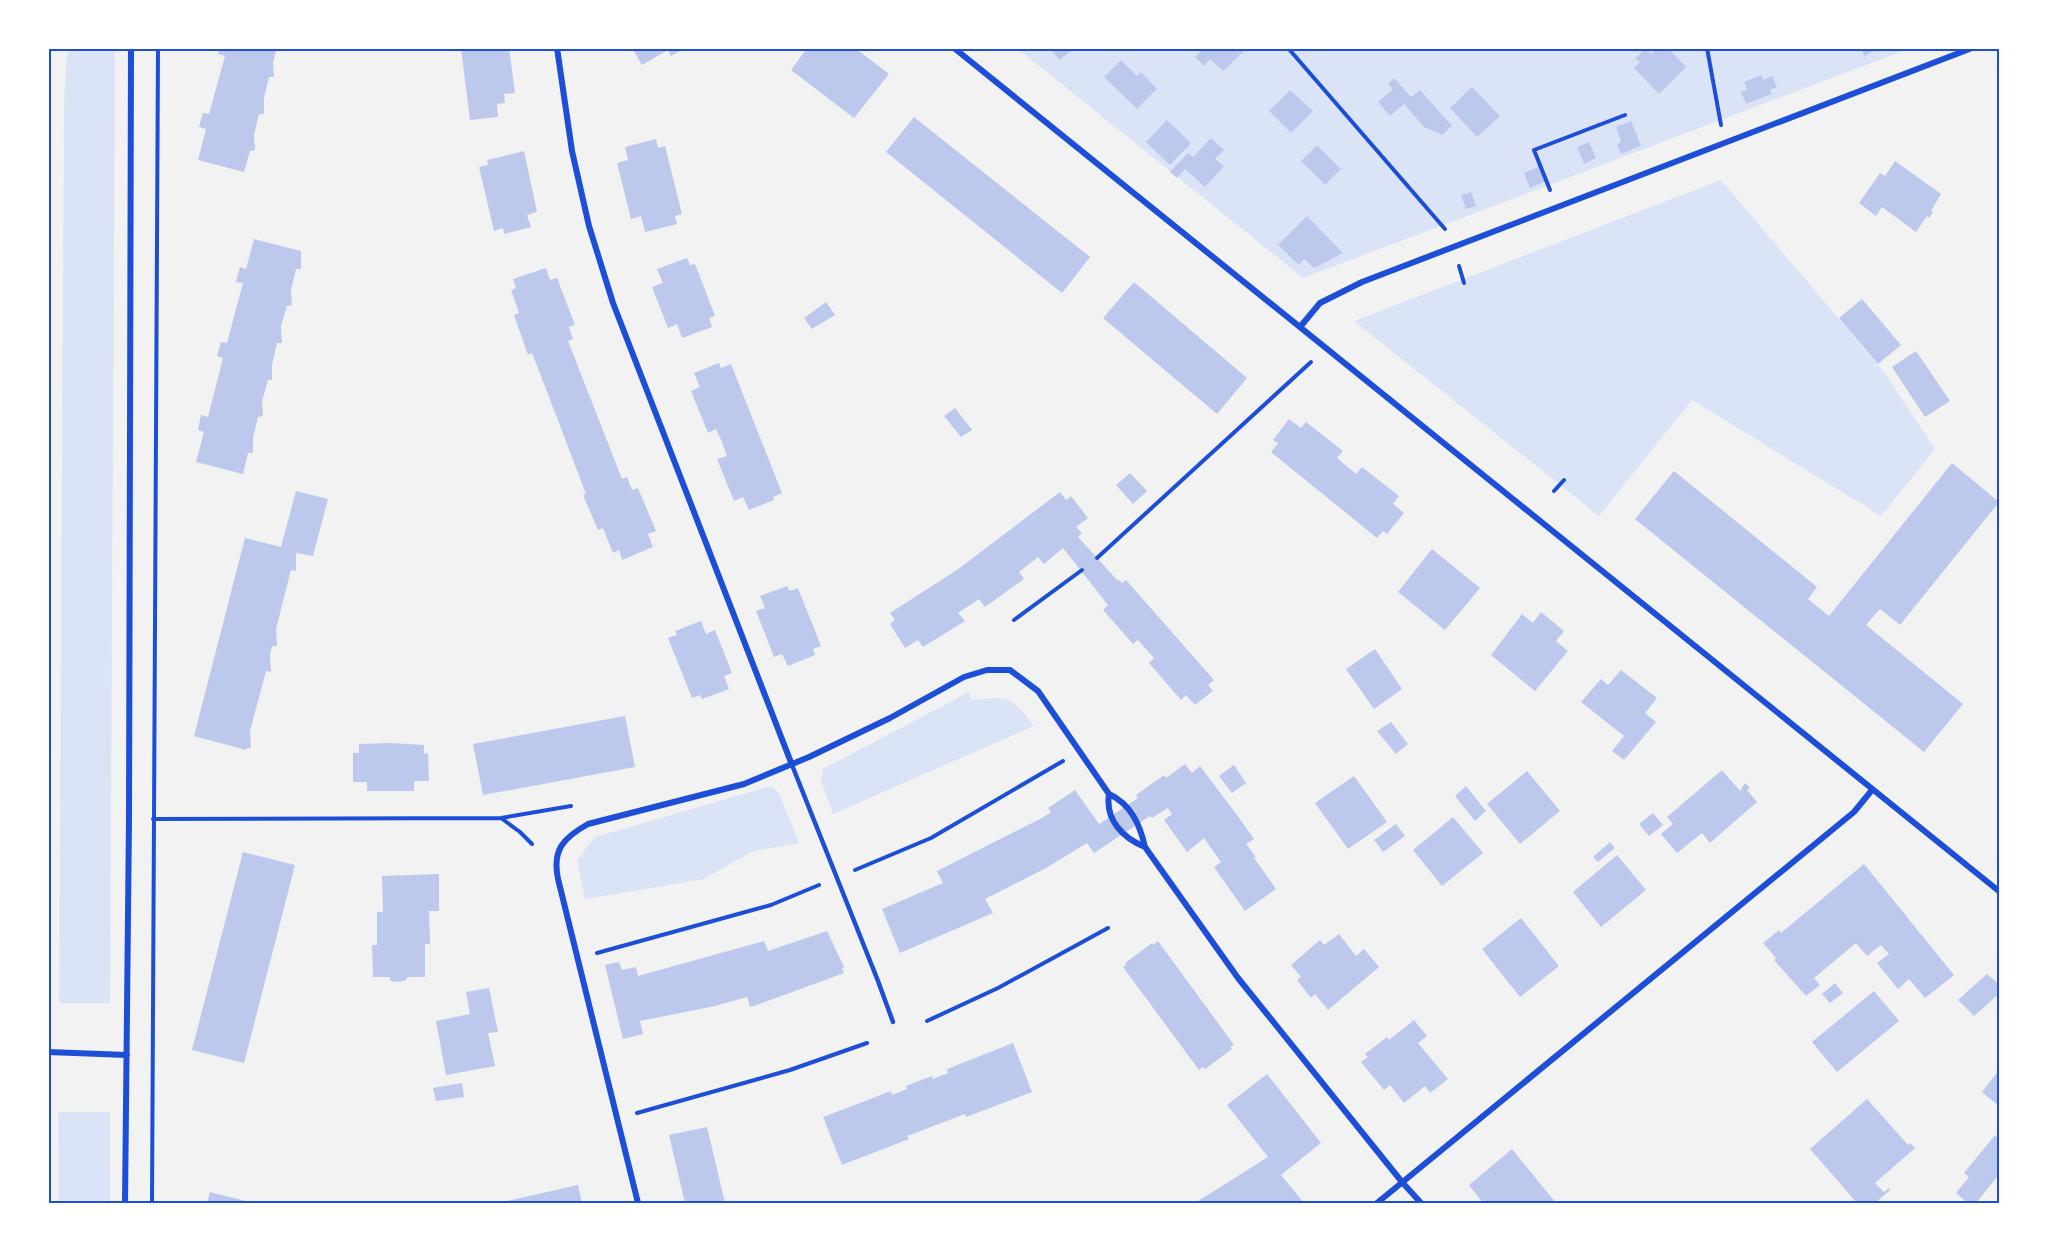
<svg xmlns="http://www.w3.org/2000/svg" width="2048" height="1251" font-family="Raleway,sans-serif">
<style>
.green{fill:#dbe4f7}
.building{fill:#bdc9ec}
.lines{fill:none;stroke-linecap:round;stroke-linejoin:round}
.path{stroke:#1d4ed8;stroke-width:4}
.service{stroke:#1d4ed8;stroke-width:4.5}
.minor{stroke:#1d4ed8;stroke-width:6}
.neatline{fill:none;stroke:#1d4ed8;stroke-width:2}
</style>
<rect width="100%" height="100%" fill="#f2f2f2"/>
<path class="green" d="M 69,48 L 115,48 L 110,1003 L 59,1003 L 64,103 L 66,65 Z
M 1017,48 L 1911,48 L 1303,278 Z
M 1721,180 L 1884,372 L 1935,449 L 1881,516 L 1692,400 L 1599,516 L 1354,321 Z
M 969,692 L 971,700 C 1008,696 1011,696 1034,726 L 833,814 L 821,781 L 823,769 Z
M 771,786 L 779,793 L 799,843 L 753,851 L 704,879 L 585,899 L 577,860 L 595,837 Z
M 58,1112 L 110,1112 L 110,1203 L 59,1203 Z"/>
<path class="building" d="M 220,48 L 277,48 L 273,62 L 274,77 L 269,77 L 264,98 L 264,114 L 259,114 L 254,135 L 255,150 L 250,151 L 244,172 L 198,160 L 206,129 L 199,127 L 203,113 L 209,114 L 225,56 L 218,54 Z
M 461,48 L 509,48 L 515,93 L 504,94 L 505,103 L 497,104 L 498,117 L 470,120 Z
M 632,48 L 685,48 L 671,56 L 668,50 L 642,65 Z
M 807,48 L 855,48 L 889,74 L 854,118 L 791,70 Z
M 1049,48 L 1074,48 L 1060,60 Z
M 1204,48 L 1247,48 L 1223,71 L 1210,59 L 1204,66 L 1195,57 Z
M 1646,48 L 1651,54 L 1657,48 L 1668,48 L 1686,67 L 1659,94 L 1634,68 L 1640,62 L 1635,59 Z
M 1861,48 L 1881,48 L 1864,56 Z
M 1121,60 L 1137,76 L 1141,72 L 1157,89 L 1137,109 L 1104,77 Z
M 1761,75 L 1763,80 L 1772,76 L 1777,87 L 1770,90 L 1772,94 L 1746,104 L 1741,92 L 1747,90 L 1744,82 Z
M 1394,78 L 1411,97 L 1420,90 L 1452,126 L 1442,135 L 1424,127 L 1404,104 L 1390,116 L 1378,102 L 1393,89 L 1388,84 Z
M 1472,87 L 1500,116 L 1477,137 L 1450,108 Z
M 1290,90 L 1313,111 L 1291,133 L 1269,111 Z
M 914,117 L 1090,257 L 1062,293 L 886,152 Z
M 1167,120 L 1191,143 L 1170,165 L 1146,142 Z
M 1631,121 L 1641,146 L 1621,154 L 1617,144 L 1621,142 L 1616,127 Z
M 1211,138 L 1224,150 L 1215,159 L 1224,166 L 1205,187 L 1185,169 L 1177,178 L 1170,172 L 1188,153 L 1193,157 Z
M 656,139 L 658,148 L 665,146 L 682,214 L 675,216 L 677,224 L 645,232 L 641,216 L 631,219 L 617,163 L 628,160 L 625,147 Z
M 1589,142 L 1596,158 L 1584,164 L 1577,147 Z
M 1317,145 L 1341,169 L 1325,185 L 1301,161 Z
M 524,151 L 537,212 L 527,215 L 531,227 L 504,234 L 503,228 L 494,231 L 479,167 L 488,165 L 487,160 Z
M 1895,161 L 1941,194 L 1931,211 L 1933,212 L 1929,218 L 1927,216 L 1916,232 L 1882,207 L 1876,216 L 1859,203 L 1880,173 L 1885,176 Z
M 1540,166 L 1546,181 L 1530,188 L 1524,173 Z
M 1471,192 L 1476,206 L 1466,209 L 1461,195 Z
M 1307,216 L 1343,253 L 1314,268 L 1304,259 L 1299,265 L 1278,245 Z
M 254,239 L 301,251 L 301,269 L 296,269 L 291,290 L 292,305 L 287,306 L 281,326 L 282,343 L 277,343 L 272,365 L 272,380 L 268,380 L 262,401 L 263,416 L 258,417 L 253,438 L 253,453 L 248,453 L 243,474 L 196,462 L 204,432 L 198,430 L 201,415 L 208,417 L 223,358 L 217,356 L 221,342 L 227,343 L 243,283 L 236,282 L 240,267 L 246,269 Z
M 687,258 L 690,265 L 695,264 L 715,316 L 709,318 L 712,327 L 682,338 L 677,324 L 668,328 L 652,287 L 663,283 L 657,269 Z
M 546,268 L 550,280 L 557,278 L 575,325 L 569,327 L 573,339 L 568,341 L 622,479 L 627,477 L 632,490 L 638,488 L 656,531 L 648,534 L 653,547 L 622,560 L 619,550 L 613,553 L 603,528 L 598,530 L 583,495 L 586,494 L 546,389 L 532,353 L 528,355 L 514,315 L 519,313 L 511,290 L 516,288 L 513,279 Z
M 1134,282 L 1247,378 L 1217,414 L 1103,318 Z
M 1862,299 L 1901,345 L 1878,364 L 1839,318 Z
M 826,302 L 835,315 L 812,329 L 804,318 Z
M 1916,351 L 1950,401 L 1925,417 L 1892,367 Z
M 719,363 L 721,368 L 731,364 L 782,493 L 773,497 L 774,500 L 749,510 L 743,497 L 734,501 L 717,459 L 727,456 L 722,442 L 716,429 L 708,433 L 691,391 L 700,387 L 694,373 Z
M 955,408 L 972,430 L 961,437 L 944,416 Z
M 1289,419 L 1301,428 L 1306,422 L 1343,451 L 1337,458 L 1356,474 L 1362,467 L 1399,496 L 1393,504 L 1404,513 L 1387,534 L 1383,531 L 1377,538 L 1271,452 L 1278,443 L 1273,440 Z
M 1952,463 L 1999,502 L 1900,625 L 1880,609 L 1866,625 L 1963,704 L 1924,752 L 1635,519 L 1674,471 L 1817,587 L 1808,599 L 1829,616 Z
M 1130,473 L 1147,491 L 1133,504 L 1116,485 Z
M 296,491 L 328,499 L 313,556 L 296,553 L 296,571 L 291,570 L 276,629 L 277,646 L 272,646 L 270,654 L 271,672 L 266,671 L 250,731 L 251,748 L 247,748 L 246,750 L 194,736 L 245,538 L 281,547 Z
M 1060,492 L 1066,500 L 1071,496 L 1088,518 L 1076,527 L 1082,533 L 1078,537 L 1118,581 L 1119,580 L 1122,583 L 1126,580 L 1214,680 L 1208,685 L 1213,691 L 1195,705 L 1186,695 L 1181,700 L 1149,663 L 1154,658 L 1138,640 L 1133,644 L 1103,610 L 1108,605 L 1063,548 L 1044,564 L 1038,557 L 1019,572 L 1024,579 L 985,607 L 979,599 L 958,613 L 965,621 L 923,647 L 918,640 L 905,648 L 890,624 L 895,620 L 890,613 L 957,570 Z
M 1432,549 L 1480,588 L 1445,630 L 1398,592 Z
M 787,586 L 790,591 L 798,588 L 821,646 L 813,649 L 815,655 L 788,666 L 782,654 L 774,657 L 756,611 L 765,608 L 760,596 Z
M 1541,612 L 1564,631 L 1556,641 L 1568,651 L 1535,691 L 1491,655 L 1522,614 L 1533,623 Z
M 701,621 L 706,634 L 715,630 L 732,673 L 724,676 L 729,689 L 702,699 L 700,695 L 692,698 L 668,638 L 677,635 L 675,631 Z
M 1375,649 L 1402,689 L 1374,709 L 1346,669 Z
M 1621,670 L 1657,698 L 1645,713 L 1656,722 L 1624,760 L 1612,751 L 1624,736 L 1581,702 L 1601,679 L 1608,685 Z
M 625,716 L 635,767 L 483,795 L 473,744 Z
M 1391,722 L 1408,744 L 1396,754 L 1377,731 Z
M 391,743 L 424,745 L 424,754 L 428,753 L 429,781 L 414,781 L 414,791 L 367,791 L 367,782 L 353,782 L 353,753 L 359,753 L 359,744 Z
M 1185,764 L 1192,773 L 1200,766 L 1237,815 L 1254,839 L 1246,844 L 1256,857 L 1254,858 L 1276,889 L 1245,911 L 1214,867 L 1221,862 L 1204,838 L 1187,852 L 1164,820 L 1172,814 L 1168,808 L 1152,818 L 1150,816 L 1094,853 L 1087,843 L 1046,868 L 985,899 L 993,913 L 900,953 L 882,909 L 943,883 L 937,871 L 1042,818 L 1051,812 L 1048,808 L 1075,790 L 1099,824 L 1138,798 L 1136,795 L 1164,775 L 1166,778 Z
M 1234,765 L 1246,783 L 1232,793 L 1219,776 Z
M 1722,770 L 1740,791 L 1745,783 L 1750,788 L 1747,790 L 1757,802 L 1710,843 L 1702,833 L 1677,853 L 1661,834 L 1673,824 L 1667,817 Z
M 1527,771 L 1560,811 L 1520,844 L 1487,804 Z
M 1354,776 L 1387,822 L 1348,849 L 1315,803 Z
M 1466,786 L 1486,811 L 1475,821 L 1455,796 Z
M 1653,813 L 1663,825 L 1649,836 L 1639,824 Z
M 1453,817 L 1483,853 L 1442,886 L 1413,850 Z
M 1396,824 L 1405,836 L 1383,852 L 1374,840 Z
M 1610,842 L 1615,848 L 1598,862 L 1593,857 Z
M 243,852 L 295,865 L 244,1063 L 192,1050 Z
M 1617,855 L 1646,890 L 1601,927 L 1573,892 Z
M 1864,864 L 1954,975 L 1925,998 L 1909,979 L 1898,989 L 1877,963 L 1889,954 L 1881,945 L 1867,956 L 1856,943 L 1814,978 L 1820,985 L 1806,996 L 1774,960 L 1776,958 L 1763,943 L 1779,930 L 1781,933 Z
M 439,874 L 439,911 L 429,911 L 430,944 L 425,944 L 425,977 L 407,977 L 407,979 L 404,981 L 394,982 L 390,980 L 390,977 L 373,977 L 372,945 L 377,945 L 377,912 L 383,912 L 382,876 Z
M 1521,918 L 1559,966 L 1520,997 L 1482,949 Z
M 827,931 L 844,967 L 842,968 L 844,973 L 754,1006 L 750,1007 L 747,997 L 715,1006 L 640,1021 L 643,1034 L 623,1039 L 605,965 L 619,962 L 622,970 L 636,967 L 638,976 L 764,941 L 768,951 Z
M 1339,934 L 1356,956 L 1364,949 L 1379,967 L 1328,1010 L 1315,994 L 1311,998 L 1297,980 L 1301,977 L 1291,965 L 1320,940 L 1324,945 Z
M 1158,941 L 1234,1045 L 1230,1047 L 1232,1049 L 1205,1069 L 1203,1067 L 1199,1070 L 1123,967 L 1127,964 L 1125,963 L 1152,943 L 1153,945 Z
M 1987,974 L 2000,985 L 2000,993 L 1974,1016 L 1958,1000 Z
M 1835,983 L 1843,993 L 1830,1003 L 1822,994 Z
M 489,988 L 498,1032 L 488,1033 L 495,1066 L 446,1075 L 436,1021 L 470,1014 L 466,992 Z
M 1874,991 L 1899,1021 L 1837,1072 L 1812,1042 Z
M 1414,1020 L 1427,1036 L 1418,1043 L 1448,1079 L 1430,1093 L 1425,1086 L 1404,1103 L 1390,1085 L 1384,1090 L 1361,1062 L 1368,1057 L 1365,1054 L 1387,1037 L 1389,1040 Z
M 1013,1043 L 1032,1092 L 966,1117 L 965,1114 L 907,1136 L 909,1139 L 842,1165 L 823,1117 L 891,1091 L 892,1095 L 907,1089 L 906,1086 L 932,1076 L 933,1079 L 948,1073 L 947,1069 Z
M 2000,1069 L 2000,1107 L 1982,1092 Z
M 1267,1074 L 1321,1143 L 1281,1175 L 1304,1203 L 1195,1203 L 1268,1157 L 1227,1105 Z
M 462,1083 L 464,1097 L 436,1101 L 433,1088 Z
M 1867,1099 L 1908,1145 L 1910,1143 L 1915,1148 L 1875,1183 L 1884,1192 L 1889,1188 L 1890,1190 L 1875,1203 L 1857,1203 L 1810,1149 Z
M 707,1127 L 725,1203 L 685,1203 L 669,1135 Z
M 1995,1135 L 2000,1140 L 2000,1173 L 1976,1203 L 1968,1203 L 1956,1193 L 1969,1177 L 1964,1173 Z
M 1512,1149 L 1556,1203 L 1483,1203 L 1469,1185 Z
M 578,1185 L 582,1203 L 502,1203 L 502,1202 Z
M 210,1192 L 250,1202 L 250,1203 L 207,1203 Z"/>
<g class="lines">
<path class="path" d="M 1288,48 L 1445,229
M 1707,48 L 1721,125
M 1550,190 L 1534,150 L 1625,115
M 1459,266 L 1464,283
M 1554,491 L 1564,480
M 1097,558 L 1311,362
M 1014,620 L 1082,570
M 501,818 L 520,832 L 532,844
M 153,819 L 501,818 L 571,806
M 855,870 L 931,838 L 1063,761
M 597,953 L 771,905 L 819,885
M 927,1021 L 998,988 L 1108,928
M 637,1113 L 790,1070 L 867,1043
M 152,1203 L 158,48"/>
<path class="service" d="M 792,765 L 878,981 L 893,1022"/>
<path class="minor" d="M 557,48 L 572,151 L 589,226 L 613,303 L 792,765
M 954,48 L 2000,892
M 1300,327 L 1320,303 L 1362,282 L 1972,48
M 1109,794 C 1105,820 1123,838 1145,847
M 48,1052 L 127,1055
M 125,1203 L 129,819 L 131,48
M 638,1203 L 558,879 C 552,850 563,838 588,824 L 744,784 L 809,757 L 890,718 L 964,677 L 987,670 L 1010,670 L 1038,691 L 1109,794 C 1131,804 1140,825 1145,847 L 1238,978 L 1402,1182 L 1421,1203
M 1377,1203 L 1854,812 L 1872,790"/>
</g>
<rect width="2048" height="1251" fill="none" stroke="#ffffff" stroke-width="99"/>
<rect x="50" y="50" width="1948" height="1152" class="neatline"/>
</svg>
